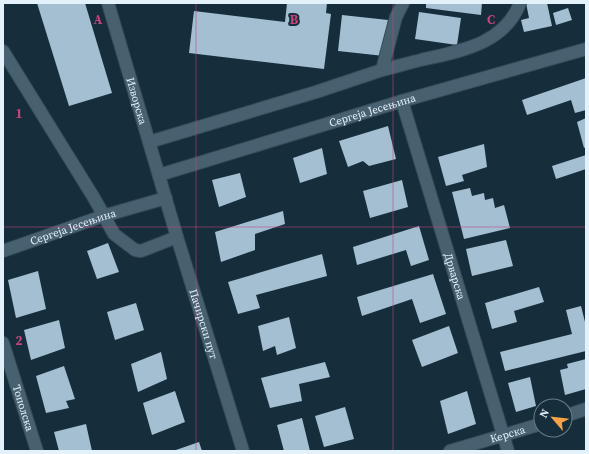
<svg xmlns="http://www.w3.org/2000/svg" width="589" height="454" font-family="'Source Serif 4',serif">
<style>
.building{fill:#a3bfd1}
.lines{fill:none;stroke-linecap:round;stroke-linejoin:round}
.minor-casing{stroke:#374b57;stroke-width:14}
.minor{stroke:#486171;stroke-width:12}
.grid{fill:none;stroke:#c8437b;stroke-width:1;stroke-opacity:0.55}
.labels{text-anchor:middle;dominant-baseline:central;stroke-width:4;stroke-linejoin:round;paint-order:stroke}
.street-label{font-size:11px;fill:#e2f1fa;stroke:#162e3c}
.grid-label{font-size:13px;text-anchor:middle;font-weight:bold;fill:#c8437b;stroke:#162e3c;stroke-width:4;stroke-linejoin:round;paint-order:stroke}
</style>
<rect width="100%" height="100%" fill="#162e3c"/>
<path class="building" d="M 37,3 L 85,3 L 112,93 L 69,106 Z
M 287,3 L 327,3 L 326,13 L 331,14 L 324,69 L 189,53 L 194,11 L 285,22 Z
M 426,3 L 482,3 L 481,15 L 426,8 Z
M 526,3 L 547,3 L 552,26 L 524,32 L 521,20 L 529,18 Z
M 568,8 L 572,20 L 556,25 L 553,13 Z
M 419,12 L 461,18 L 457,45 L 415,39 Z
M 342,15 L 388,20 L 384,56 L 338,51 Z
M 586,78 L 586,110 L 575,113 L 571,100 L 527,115 L 522,100 Z
M 586,118 L 586,147 L 584,148 L 577,122 Z
M 388,126 L 396,159 L 369,166 L 363,161 L 348,167 L 339,141 Z
M 484,144 L 487,167 L 462,175 L 464,181 L 446,186 L 438,157 Z
M 322,148 L 327,174 L 300,183 L 293,158 Z
M 586,155 L 586,169 L 556,179 L 552,166 Z
M 240,173 L 246,197 L 219,207 L 212,180 Z
M 402,180 L 408,207 L 370,218 L 363,191 Z
M 470,188 L 472,196 L 484,193 L 485,200 L 493,198 L 495,208 L 504,205 L 510,228 L 464,239 L 452,192 Z
M 283,211 L 285,224 L 255,234 L 255,250 L 221,262 L 215,232 Z
M 419,226 L 429,260 L 411,266 L 406,250 L 357,265 L 353,247 Z
M 506,240 L 513,266 L 472,276 L 466,249 Z
M 108,243 L 119,272 L 97,279 L 87,251 Z
M 322,254 L 327,276 L 256,295 L 260,308 L 238,314 L 228,282 Z
M 38,271 L 46,309 L 16,318 L 8,280 Z
M 433,274 L 446,314 L 420,323 L 412,299 L 362,316 L 357,297 Z
M 539,287 L 544,302 L 514,311 L 517,322 L 492,329 L 485,303 Z
M 136,303 L 144,330 L 115,340 L 107,312 Z
M 581,306 L 586,326 L 586,351 L 505,371 L 500,352 L 572,334 L 566,310 Z
M 289,317 L 296,348 L 277,355 L 275,346 L 263,351 L 258,326 Z
M 59,320 L 65,348 L 31,360 L 24,330 Z
M 449,326 L 458,353 L 422,367 L 412,340 Z
M 161,352 L 167,379 L 138,392 L 131,364 Z
M 586,359 L 586,389 L 565,395 L 560,370 L 568,368 L 567,364 Z
M 325,362 L 330,377 L 299,384 L 302,401 L 270,408 L 261,378 Z
M 64,366 L 75,399 L 66,401 L 69,408 L 46,413 L 36,376 Z
M 530,377 L 536,406 L 516,412 L 508,383 Z
M 175,391 L 185,422 L 152,435 L 143,403 Z
M 467,391 L 476,424 L 448,434 L 440,401 Z
M 345,407 L 354,439 L 324,447 L 315,416 Z
M 302,418 L 310,451 L 284,451 L 277,425 Z
M 86,424 L 92,451 L 59,451 L 54,432 Z
M 199,442 L 202,451 L 173,451 Z"/>
<g class="lines">
<g class="minor-casing">
<g id="minor">
<path id="s1" d="M 108,3 L 177,237 L 243,451"/>
<path d="M 3,51 L 94,198 L 114,234 L 135,250 L 141,251 L 177,237"/>
<path d="M 382,70 C 395,67 408,63 421,60 C 459,51 504,45 520,3"/>
<path id="s2" d="M 402,101 L 508,451"/>
<path d="M 149,142 L 316,92 L 382,70 L 396,17 L 403,3"/>
<path id="s3" d="M 159,175 L 402,101 L 586,49"/>
<path id="s4" d="M 3,251 L 103,216 L 166,198"/>
<path id="s5" d="M 3,343 L 37,451"/>
<path d="M 565,416 L 586,409"/>
<path id="s6" d="M 450,451 L 541,424"/>
</g>
</g>
<use href="#minor" class="minor"/>
</g>
<path class="grid" d="M 196,3 L 196,451M 393,3 L 393,451M 3,227 L 586,227"/>
<g class="labels">
<g class="street-label">
<text stroke="none"><textPath href="#s1" startOffset="102">Изворска</textPath></text>
<text stroke="none"><textPath href="#s3" startOffset="223">Сергеја Јесењина</textPath></text>
<text stroke="none"><textPath href="#s4" startOffset="74">Сергеја Јесењина</textPath></text>
<text stroke="none"><textPath href="#s2" startOffset="183">Дрварска</textPath></text>
<text stroke="none"><textPath href="#s1" startOffset="335">Пачирски пут</textPath></text>
<text stroke="none"><textPath href="#s5" startOffset="68">Тополска</textPath></text>
<text stroke="none"><textPath href="#s6" startOffset="60">Керска</textPath></text>
</g>
</g>
<g class="grid-label">
<text x="98" y="24">A</text>
<text x="294" y="24">B</text>
<text x="491" y="24">C</text>
<text x="19" y="118">1</text>
<text x="19" y="345">2</text>
</g>
<rect width="589" height="454" fill="none" stroke="#e2f1fa" stroke-width="8"/>
<g transform="translate(553 418) rotate(298)"><circle r="19" fill="#162e3c" stroke="#687c88"/>
<path d="M0-3L7 15L0 10L-7 15Z" fill="#f5a346"/>
<text y="-6" font-size="11" font-weight="bold" text-anchor="middle" fill="#e2f1fa">N</text>
</g>
</svg>
